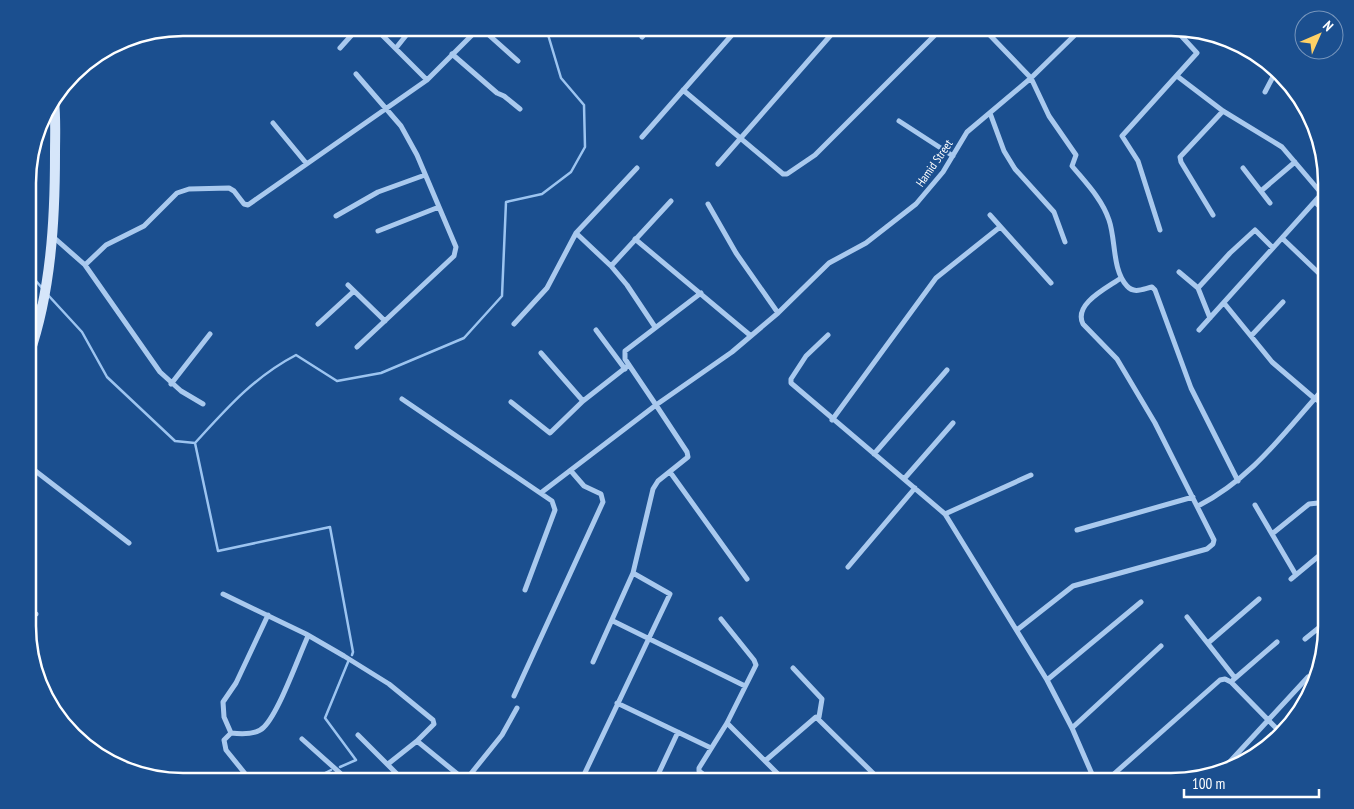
<svg xmlns="http://www.w3.org/2000/svg" width="1354" height="809" font-family="'PT Sans Narrow',sans-serif">
<style>
.lines{fill:none;stroke-linecap:round;stroke-linejoin:round}
.stream{stroke:#9cc4f0;stroke-width:2.5}
.street{stroke:#a9c9ee;stroke-width:5}
.secondary{stroke:#d6e6fa;stroke-width:10}
.labels{text-anchor:middle;dominant-baseline:central;stroke-width:4;stroke-linejoin:round;paint-order:stroke}
.street-label{font-size:12px;fill:#fff;stroke:#1b4f8f}
.rim{fill:none;stroke:#fff;stroke-width:2.5}
</style>
<rect width="100%" height="100%" fill="#1b4f8f"/>
<g class="lines">
<path class="stream" d="M 29,273 L 43,289
M 48,295 L 82,332 L 107,377 L 175,441 L 195,443 C 227,408 254,377 296,355 L 337,381 L 381,373 L 464,338 L 502,296 L 506,202 L 542,194 L 571,172 L 585,147 L 584,105 L 561,78 L 546,28
M 195,443 L 218,551 L 330,527 L 353,652 L 352,655
M 340,767 L 356,760 L 325,718 L 348,662
M 320,781 L 321,775 L 331,770"/>
<path class="street" d="M 375,28 L 427,80
M 481,28 L 518,61
M 983,28 L 1031,78 L 1049,116 L 1076,155 L 1072,166 C 1086,183 1102,199 1109,220 C 1116,240 1112,270 1127,286 C 1134,294 1143,289 1152,287 L 1155,290 L 1191,388 L 1238,481
M 642,37 L 650,28
M 340,48 L 358,28
M 396,48 L 412,28
M 452,54 L 497,93 L 504,96 L 520,109
M 356,74 L 401,126 L 417,155 L 456,247 L 454,256 L 357,347
M 1177,76 L 1223,111 L 1282,147 L 1322,194
M 683,90 L 783,174 L 787,174 L 815,155 L 942,28
M 1265,92 L 1275,73
M 990,113 L 1004,151 L 1015,169 L 1054,212 L 1065,242
M 899,121 L 953,156
M 273,123 L 306,163
M 642,137 L 738,28
M 718,164 L 837,28
M 1243,168 L 1270,203
M 1261,191 L 1295,162
M 1315,202 L 1326,213
M 708,204 L 736,253 L 778,313
M 990,215 L 1051,283
M 1213,215 L 1181,162 L 1180,157 L 1223,111
M 336,216 L 378,192 L 425,175
M 1160,230 L 1138,161 L 1122,136 L 1197,53 L 1174,28
M 378,231 L 439,207
M 576,233 L 611,266
M 51,235 L 85,265 L 160,372 L 181,391 L 203,404
M 1282,238 L 1326,280
M 635,239 L 751,336
M 85,265 L 106,245 L 144,226 L 177,193 L 189,189 L 229,188 L 234,191 L 244,204 L 248,205 L 427,80 L 479,28
M 1179,272 L 1198,288 L 1210,318
M 348,285 L 385,321
M 1198,288 L 1230,253 L 1255,230 L 1273,248
M 29,297 L 40,312
M 1224,303 L 1272,362 L 1314,398 L 1326,406
M 318,324 L 354,291
M 514,324 L 547,288 L 576,233 L 637,168
M 655,327 L 627,285 L 611,266 L 671,201
M 596,330 L 625,369
M 1199,330 L 1326,189
M 828,335 L 806,356 L 791,379 L 791,383 L 945,514 L 1047,680 L 1072,728 L 1095,781
M 1251,336 L 1283,302
M 541,353 L 583,401
M 171,384 L 210,334
M 402,399 L 552,501 L 555,510 L 525,590
M 511,402 L 550,433 L 583,401 L 629,365
M 832,420 L 936,278 L 1000,227
M 874,454 L 947,370
M 1323,463 L 1326,466
M 29,466 L 129,543
M 670,472 L 747,579
M 904,479 L 953,423
M 542,492 L 656,405 L 625,359 L 625,351 L 701,293
M 1255,505 L 1296,575
M 1198,506 C 1254,477 1284,432 1326,386
M 945,514 L 1031,475
M 1077,530 L 1193,497
M 1272,534 L 1309,504 L 1318,503 L 1326,494
M 848,567 L 915,488
M 1291,579 L 1326,550
M 223,594 L 306,634 L 344,656 L 389,684 L 433,720 L 434,724 L 417,741 L 466,781
M 29,614 L 36,614
M 1187,617 L 1235,678
M 613,621 L 745,686
M 1318,629 L 1325,640
M 1017,630 L 1073,586 L 1207,549 L 1213,544 L 1214,540 L 1155,423 L 1117,359 L 1083,324 C 1073,304 1107,288 1121,278
M 1305,639 L 1326,622
M 1208,643 L 1259,599
M 593,662 L 633,573 L 653,489 L 658,481 L 688,457 L 687,452 L 656,405 L 732,352 L 778,313 L 829,263 L 866,243 L 916,204 L 943,172 L 967,132 L 1031,78 L 1082,28
M 793,668 L 822,699 L 819,717
M 1047,680 L 1141,602
M 1233,680 L 1277,642
M 514,696 L 603,502 L 601,494 L 584,486 L 571,471
M 617,703 L 711,748
M 727,723 L 785,781
M 1072,728 L 1161,646
M 231,733 C 240,734 257,735 264,727 C 279,712 298,658 308,636
M 358,735 L 404,781
M 302,739 L 349,781
M 765,761 L 816,717 L 881,781
M 388,764 L 417,741
M 1224,768 L 1308,677
M 251,781 L 226,750 L 224,740 L 231,733 L 224,717 L 223,702 L 236,683 L 268,615
M 465,781 L 502,735 L 517,708
M 581,781 L 670,594 L 633,573
M 655,781 L 678,732
M 712,781 L 699,771 L 699,768 L 727,723 L 756,665 L 754,660 L 721,619
M 1106,781 L 1220,680 L 1225,679 L 1231,682 L 1279,731"/>
<path class="secondary" d="M 29,355 C 51,292 55,220 55,154 C 55,136 56,118 54,101"/>
</g>
<g class="labels">
<g class="street-label">
<text transform="translate(934 163) rotate(-55)">Hamid Street</text>
</g>
</g>
<path d="M0 0H1354V809H0ZM183 36H1171A147 147 0 0 1 1318 183V626A147 147 0 0 1 1171 773H183A147 147 0 0 1 36 626V183A147 147 0 0 1 183 36Z" fill="#1b4f8f" fill-rule="evenodd"/>
<path class="rim" d="M183 36H1171A147 147 0 0 1 1318 183V626A147 147 0 0 1 1171 773H183A147 147 0 0 1 36 626V183A147 147 0 0 1 183 36Z"/>
<g transform="translate(1319 35) rotate(45)"><circle r="24" fill="#1b4f8f" stroke="#7695bc"/>
<path d="M0-4L9 19L0 12L-9 19Z" fill="#ffd166"/>
<text y="-8" font-size="14" font-weight="bold" text-anchor="middle" fill="#ffffff">N</text>
</g>
<path d="M1184 789v8h135v-8" fill="none" stroke="#ffffff" stroke-width="2.5"/>
<text x="1192" y="789" font-size="15" fill="#ffffff" stroke="#1b4f8f" stroke-width="4" paint-order="stroke">100 m</text>
</svg>
